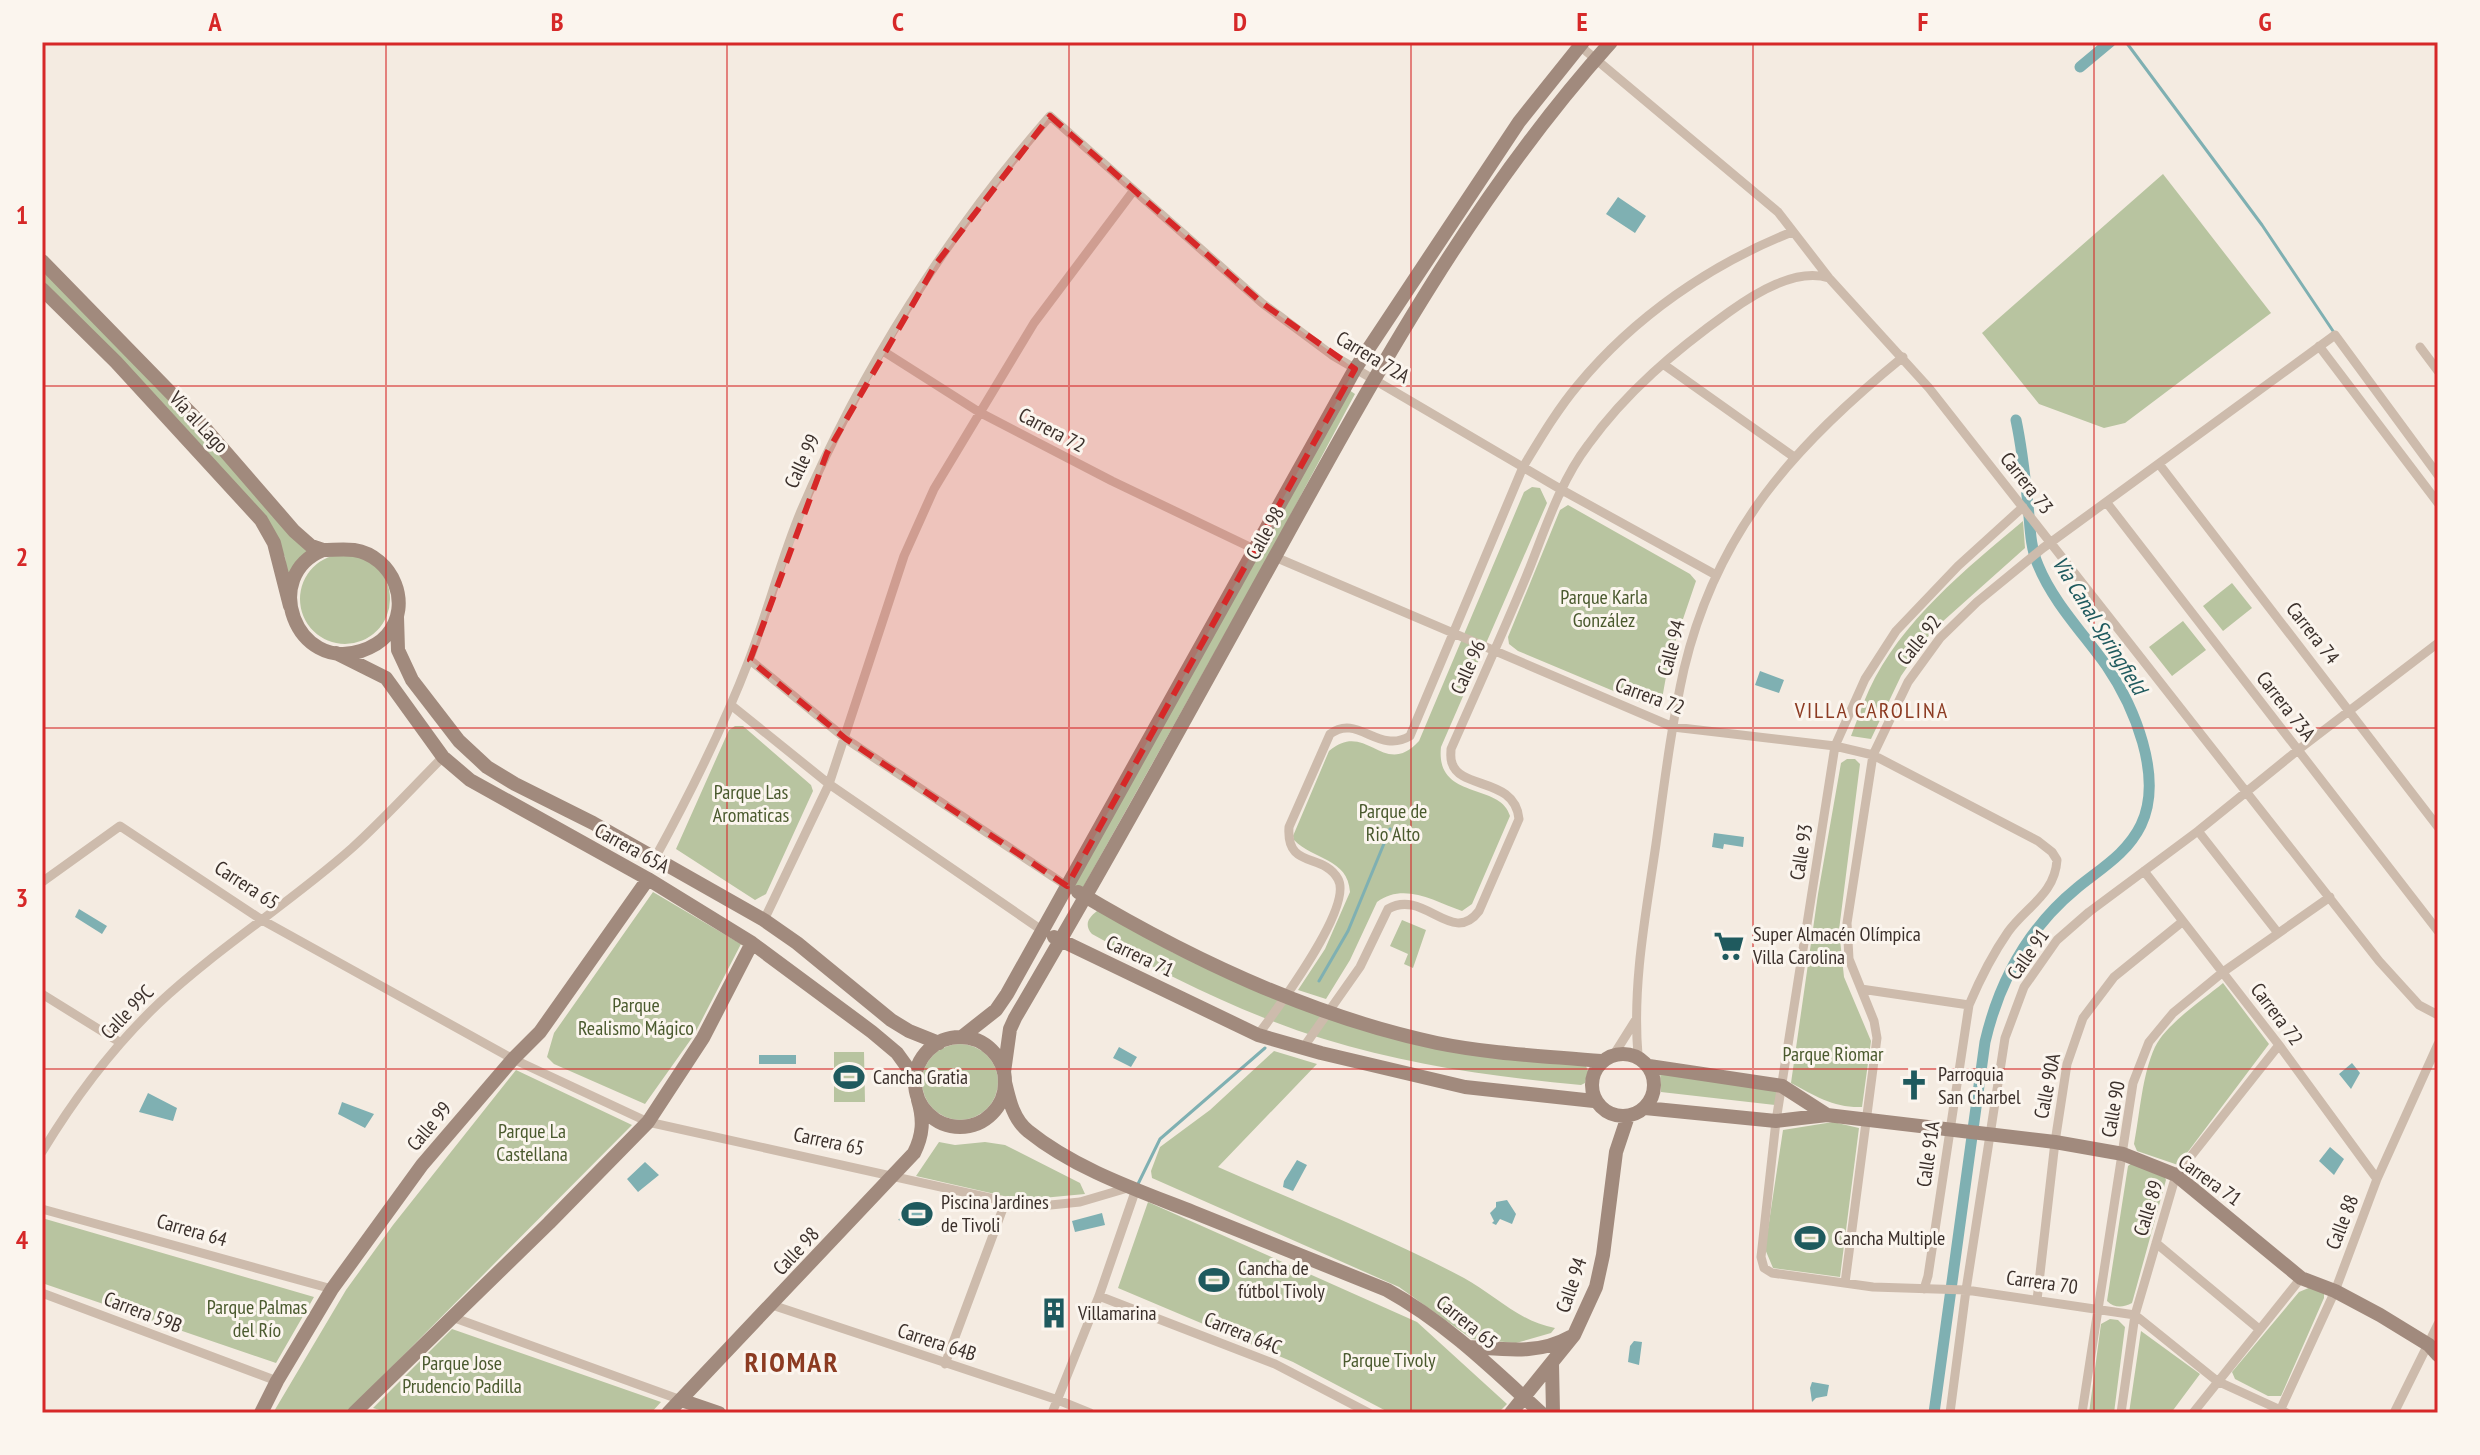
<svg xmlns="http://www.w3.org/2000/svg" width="2480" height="1455" font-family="'PT Sans Narrow',sans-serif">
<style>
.green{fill:#b8c4a0}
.water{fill:#7fb0b2}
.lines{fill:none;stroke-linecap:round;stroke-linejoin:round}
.stream{stroke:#7fb0b2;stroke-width:3}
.canal{stroke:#7fb0b2;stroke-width:11}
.street{stroke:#cdbbac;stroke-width:9}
.secondary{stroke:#a18a7d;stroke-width:14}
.marked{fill:#d62828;fill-opacity:0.2;stroke:#d62828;stroke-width:6;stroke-dasharray:16 10;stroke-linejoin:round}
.grid{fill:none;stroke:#d62828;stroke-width:2;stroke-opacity:0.55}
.labels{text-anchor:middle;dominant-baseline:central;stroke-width:6;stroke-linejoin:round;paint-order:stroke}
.street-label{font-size:20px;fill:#3b302b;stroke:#fbf5ee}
.park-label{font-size:20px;fill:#4a5a2e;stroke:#fbf5ee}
.poi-label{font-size:20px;fill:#3b302b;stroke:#fbf5ee;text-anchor:start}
.water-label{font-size:22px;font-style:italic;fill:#1f5a5e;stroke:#fbf5ee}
.neighbourhood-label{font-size:22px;letter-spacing:2px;fill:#8c3b22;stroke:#fbf5ee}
.district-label{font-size:28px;font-weight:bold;letter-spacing:2px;fill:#8c3b22;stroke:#fbf5ee}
.neatline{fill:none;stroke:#d62828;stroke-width:3}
.grid-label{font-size:26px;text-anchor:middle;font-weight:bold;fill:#d62828}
</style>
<rect width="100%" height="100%" fill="#f4ebe1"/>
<path class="green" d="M 2163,174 L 2271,313 L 2125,423 L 2104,428 L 2039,404 L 1982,333 Z
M 42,269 L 203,435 L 310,554 L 287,576 L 285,557 L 261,516 L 106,344 L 42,280 Z
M 1349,390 L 1355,394 L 1268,557 L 1082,889 L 1074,885 Z
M 1532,487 L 1540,488 L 1547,503 L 1441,747 C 1435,801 1501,782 1510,816 L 1472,904 L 1462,911 C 1434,901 1404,882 1377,902 L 1350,960 L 1326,999 L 1298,990 L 1325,949 L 1350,892 C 1348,858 1313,860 1294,840 L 1293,836 L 1329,751 C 1367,719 1383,780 1419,741 L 1524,492 Z
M 1568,505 L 1690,574 L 1696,581 L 1669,660 L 1662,699 L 1654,708 L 1518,651 L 1509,644 L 1508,637 L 1560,510 Z
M 2023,521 L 2025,548 L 1932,631 L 1901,676 L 1871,739 L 1851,736 C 1857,721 1862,705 1869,690 C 1900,622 1967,568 2023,521 Z
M300 599a45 45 0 1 1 90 0a45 45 0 1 1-90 0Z
M 2232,583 L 2252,608 L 2223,631 L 2203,606 Z
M 2183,621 L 2206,650 L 2172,676 L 2149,647 Z
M 735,726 L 743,726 L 811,785 L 813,791 L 766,894 L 755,900 L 676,849 L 729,730 Z
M 1847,759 L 1855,759 L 1860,764 L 1839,930 L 1844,977 L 1871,1041 L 1862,1107 C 1834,1108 1815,1096 1791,1083 L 1818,894 L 1841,763 Z
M 653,892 L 741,944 L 694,1035 L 645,1104 L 554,1064 L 547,1057 L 554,1033 Z
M 1097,911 L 1102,911 L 1172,952 L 1268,993 L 1338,1018 L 1586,1066 L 1588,1071 L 1585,1083 L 1581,1085 C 1495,1077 1408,1065 1324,1039 C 1243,1014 1166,975 1092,934 C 1084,925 1088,918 1097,911 Z
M 1402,920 L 1426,930 L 1413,968 L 1404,964 L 1408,954 L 1390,946 Z
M 2223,983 L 2269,1044 L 2178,1165 L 2137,1151 L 2134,1144 C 2140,1113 2142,1075 2155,1047 C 2166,1024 2204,999 2223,983 Z
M922 1082a38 38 0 1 1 76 0a38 38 0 1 1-76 0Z
M 1274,1051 L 1317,1064 L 1218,1167 C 1300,1203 1385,1236 1464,1278 C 1495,1295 1520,1322 1555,1328 L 1551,1333 L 1516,1343 L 1472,1339 L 1399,1287 L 1152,1178 L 1151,1171 L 1160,1147 L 1210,1110 Z
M 834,1052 L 864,1052 L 865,1102 L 834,1102 Z
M 516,1070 L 632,1125 L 346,1413 L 273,1413 L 346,1290 L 393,1225 Z
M 1660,1070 L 1778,1088 L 1775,1105 L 1661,1092 Z
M 1833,1122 L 1859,1128 L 1840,1277 L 1773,1268 L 1765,1249 L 1783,1130 Z
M 939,1142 L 955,1145 L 985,1142 L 1005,1145 L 1080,1183 L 1085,1194 L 1021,1200 L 916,1176 Z
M 2133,1162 L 2164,1175 L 2166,1180 L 2132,1303 C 2123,1308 2114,1308 2107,1301 L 2128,1166 Z
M 1148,1202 L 1417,1322 L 1507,1404 L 1498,1413 L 1390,1413 L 1293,1362 L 1118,1288 Z
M 42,1218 L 314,1297 L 276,1363 L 42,1283 Z
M 2311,1287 L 2324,1293 L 2324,1298 L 2281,1396 L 2268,1396 L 2235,1379 L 2232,1372 L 2299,1292 Z
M 2110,1319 L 2118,1320 L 2125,1327 L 2114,1413 L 2089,1413 L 2101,1324 Z
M 452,1329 L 661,1402 L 651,1413 L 389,1413 L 373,1408 Z
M 2141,1331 L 2200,1374 L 2171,1413 L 2129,1413 Z"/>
<path class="water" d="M 1618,197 L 1646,216 L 1635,233 L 1606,214 Z
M 1760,671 L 1784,680 L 1779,693 L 1755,685 Z
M 1714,833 L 1744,837 L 1743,847 L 1724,844 L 1723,849 L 1712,847 Z
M 79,909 L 107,926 L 102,934 L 75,917 Z
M 1119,1047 L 1137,1057 L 1131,1067 L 1113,1058 Z
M 759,1055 L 796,1055 L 796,1064 L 759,1064 Z
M 2352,1063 L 2360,1073 L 2351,1089 L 2339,1074 Z
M 148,1093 L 177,1108 L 173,1121 L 139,1112 Z
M 342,1102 L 374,1114 L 365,1128 L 338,1114 Z
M 2330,1147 L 2344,1159 L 2334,1175 L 2319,1161 Z
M 1297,1160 L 1307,1165 L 1293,1191 L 1283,1187 L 1284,1181 Z
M 645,1162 L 659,1175 L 638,1192 L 627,1179 Z
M 1507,1200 L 1516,1214 L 1512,1224 L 1500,1219 L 1496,1225 L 1492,1223 L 1494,1221 L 1490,1213 L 1496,1207 L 1496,1202 Z
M 911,1206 L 933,1208 L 927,1227 L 898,1220 Z
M 1102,1213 L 1105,1225 L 1075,1232 L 1072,1221 Z
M 1634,1341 L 1642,1342 L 1639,1365 L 1628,1362 L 1630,1346 Z
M 1812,1382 L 1829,1385 L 1827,1396 L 1816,1398 L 1812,1402 L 1810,1388 Z"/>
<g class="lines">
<path class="stream" d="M 2126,42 L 2262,225 L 2333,331
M 1319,981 L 1348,931 L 1390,829
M 1137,1186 L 1160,1139 L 1265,1048"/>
<path class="canal" d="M 2080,67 L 2110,42
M 1934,1413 L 1985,1042 C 1999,982 2028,928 2077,888 C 2100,869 2127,854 2141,825 C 2164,777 2134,706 2106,665 C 2083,633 2053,602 2038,565 C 2030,547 2030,524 2028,505 C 2025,476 2022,448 2016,420"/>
<path class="street" d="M 1580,46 L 1778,212 L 1829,278 L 1929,388 L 2379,961 L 2419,1005 L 2438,1015
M 2319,346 L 2438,503
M 2420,347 L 2438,371
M 883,351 L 979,412 L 1112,481 L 1254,549
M 1663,364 L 1794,457
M 2159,464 L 2438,827
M 2107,503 L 2438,931
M 2023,507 L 1958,566 L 1896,631 L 1865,679 L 1835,746 L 1776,1121 L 1761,1257 L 1764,1268 L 1772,1273 L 1873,1287 L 1966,1290 L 2135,1315 L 2217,1381 L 2287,1413
M 1275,557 L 1673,727 L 1835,746 L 1873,755 L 2038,841 L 2052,852 L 2057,860 C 2055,894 2026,907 2008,932 C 1992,955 1980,979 1969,1005 L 1928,1276 L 1924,1289
M 750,660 L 846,739 L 1067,886
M 731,705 L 829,784 L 1043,931
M 2198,831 L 2278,933
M 655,858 C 690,794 723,728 749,660 C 768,611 781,559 801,511 C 862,368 948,233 1050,116 L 1262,303 L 1332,355 L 1562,490 L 1716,575
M 2144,871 L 2279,1045 L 2377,1179
M 42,882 L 120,826 L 262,920 L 513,1059 L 648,1122 L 1031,1207 L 1080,1202 L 1131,1187
M 764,920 L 829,784 L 904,556 L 934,489 L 1034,323 L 1134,190
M 1861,989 L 1969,1005
M 42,994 L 121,1043
M 1258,1035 C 1276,1010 1354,907 1338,879 C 1323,852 1286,870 1289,827 L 1330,734 C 1358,713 1378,755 1410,736 L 1523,467 C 1540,439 1557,410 1578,385 C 1634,317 1711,264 1792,232
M 1303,1048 L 1360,967 L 1388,909 C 1424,888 1452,947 1479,911 L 1519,819 C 1515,777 1460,790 1452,763 C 1450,758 1451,754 1451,749 C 1476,692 1502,635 1526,577 C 1544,533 1559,483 1588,445 C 1626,392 1676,350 1729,312 C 1754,294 1796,267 1829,278
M 1638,1055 C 1632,985 1646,913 1656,844 C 1664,786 1671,727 1684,669 C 1717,530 1795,445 1903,357
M 1613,1056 L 1635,1021
M 42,1152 C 74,1099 113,1047 158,1004 C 219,947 290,903 352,848 C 384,819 413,787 443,757
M 42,1209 L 332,1289
M 2156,1243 L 2259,1329
M 1845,1283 L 1877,1038 L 1874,1021 L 1849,959 L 1847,923 L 1873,755 L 1908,682 L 1940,638 L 1977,602 L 2043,548 L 2335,335 L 2438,475
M 42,1293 L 277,1381
M 1099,1296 L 1275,1364 L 1369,1413
M 2037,1300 L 2055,1142 L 2067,1064 L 2083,1018 L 2114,977 L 2182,922
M 772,1305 L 1058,1400 L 1090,1413
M 452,1317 L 681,1400
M 945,1364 L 1005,1203
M 1052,1413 L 1099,1296 L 1136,1189
M 1950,1413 L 1966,1290 L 2005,1038 L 2024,987 L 2057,940 L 2089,912 L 2198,831 L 2298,750 L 2438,643
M 2082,1413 L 2133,1083 L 2149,1042 L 2173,1013 L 2223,972 L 2330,897
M 2121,1413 L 2135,1315 L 2176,1175 L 2279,1045
M 2193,1413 L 2301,1278
M 2279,1413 L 2335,1291 L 2377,1179 L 2438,1044
M 2394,1413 L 2438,1324"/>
<path class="secondary" d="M 42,261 L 203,426 L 294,531 L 311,546 L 323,550
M 42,289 L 116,362 L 261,520 L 274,543 L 290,606
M 323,550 C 333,550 344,549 354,550 C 393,556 413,605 387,635 C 380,643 370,648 361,651 C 296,672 260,576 323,550 Z
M 397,617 L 398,650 L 412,680 L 459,741 L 487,767 L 515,784 L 593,823 L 764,920 L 797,943 L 891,1020 L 909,1031 L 939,1043
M 336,653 L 386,678 L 443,757 L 470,780 L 648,879 L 752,943 L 872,1032 L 897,1053 L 915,1078
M 1078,892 C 1190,959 1310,1016 1437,1043 C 1491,1054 1546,1056 1601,1061
M 1054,937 L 1258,1035 L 1321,1053 L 1465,1087 L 1594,1101
M 963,1036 L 996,1010 L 1007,994 L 1355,369 L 1519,122 L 1583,42
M915 1082a45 45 0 1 1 90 0a45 45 0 1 1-90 0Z
M1592 1085a31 31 0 1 1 62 0a31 31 0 1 1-62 0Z
M 1649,1066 L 1782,1086 L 1827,1115
M 1004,1072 L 1010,1029 L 1015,1018 C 1105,865 1191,709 1277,553 C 1375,375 1474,194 1611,42
M 1005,1082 C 1009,1099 1013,1119 1028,1131 C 1075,1169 1137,1190 1193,1212 C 1257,1238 1322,1264 1387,1290 C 1445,1322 1492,1368 1541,1413
M 1645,1108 L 1776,1121 L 1827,1115 L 2055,1142 L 2123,1154 L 2176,1175 L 2301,1278 L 2335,1291 L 2380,1315 L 2429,1345 L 2438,1355
M 1469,1347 C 1505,1349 1538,1355 1570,1337
M 1552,1364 L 1553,1413
M 681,1400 L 719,1413
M 261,1413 L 277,1381 L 332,1289 L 422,1165 L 513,1059 L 540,1032 L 648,879
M 354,1413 L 549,1223 L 648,1122 L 703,1038 L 752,943
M 668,1413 L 914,1153 C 923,1135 924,1120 918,1100
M 1511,1413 L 1574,1335 L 1596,1287 L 1603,1255 L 1616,1152 L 1628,1116"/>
</g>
<path class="marked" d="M 1050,116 L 1262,303 L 1355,369 L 1067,886 L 846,739 L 750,660 L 827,453 L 936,264 Z"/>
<path class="grid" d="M 386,42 L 386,1413M 727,42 L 727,1413M 1069,42 L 1069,1413M 1411,42 L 1411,1413M 1753,42 L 1753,1413M 2094,42 L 2094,1413M 42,386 L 2438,386M 42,728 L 2438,728M 42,1069 L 2438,1069"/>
<defs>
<g id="supermarket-bare" transform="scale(2.4)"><path d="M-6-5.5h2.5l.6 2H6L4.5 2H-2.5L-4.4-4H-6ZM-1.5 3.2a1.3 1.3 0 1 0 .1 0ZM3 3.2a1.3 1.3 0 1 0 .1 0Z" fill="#1f5a5e" stroke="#fbf5ee" stroke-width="2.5" paint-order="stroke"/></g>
<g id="stadium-bare" transform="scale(2.4)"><path d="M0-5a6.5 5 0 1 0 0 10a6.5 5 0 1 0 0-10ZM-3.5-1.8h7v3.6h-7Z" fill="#1f5a5e" stroke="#fbf5ee" stroke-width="2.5" paint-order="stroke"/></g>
<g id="church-bare" transform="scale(2.4)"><path d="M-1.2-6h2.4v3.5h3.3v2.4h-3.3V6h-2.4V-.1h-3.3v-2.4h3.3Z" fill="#1f5a5e" stroke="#fbf5ee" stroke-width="2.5" paint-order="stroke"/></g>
<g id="building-bare" transform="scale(2.4)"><path d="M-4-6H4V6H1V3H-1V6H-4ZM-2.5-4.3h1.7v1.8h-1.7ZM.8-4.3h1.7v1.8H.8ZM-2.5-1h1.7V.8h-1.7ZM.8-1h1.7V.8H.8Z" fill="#1f5a5e" stroke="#fbf5ee" stroke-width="2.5" paint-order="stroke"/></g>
</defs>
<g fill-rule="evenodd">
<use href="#supermarket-bare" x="1729" y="946"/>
<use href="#stadium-bare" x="849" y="1077"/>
<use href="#church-bare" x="1914" y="1085"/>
<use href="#stadium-bare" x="917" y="1214"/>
<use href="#stadium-bare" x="1810" y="1238"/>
<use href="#stadium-bare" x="1214" y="1280"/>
<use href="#building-bare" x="1054" y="1313"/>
</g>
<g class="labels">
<g class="street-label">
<text transform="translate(1373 357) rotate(31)">Carrera 72A</text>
<text transform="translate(199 422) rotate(47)">Vía al Lago</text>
<text transform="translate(1052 430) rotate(28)">Carrera 72</text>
<text transform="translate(802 461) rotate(-65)">Calle 99</text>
<text transform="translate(2027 483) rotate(52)">Carrera 73</text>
<text transform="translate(1265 533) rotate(-61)">Calle 98</text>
<text transform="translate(2313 633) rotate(52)">Carrera 74</text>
<text transform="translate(1919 640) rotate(-51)">Calle 92</text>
<text transform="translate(1671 648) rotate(-75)">Calle 94</text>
<text transform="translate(1468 667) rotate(-66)">Calle 96</text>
<text transform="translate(1650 696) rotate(20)">Carrera 72</text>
<text transform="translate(2286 706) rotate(52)">Carrera 73A</text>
<text transform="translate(632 848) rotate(29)">Carrera 65A</text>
<text transform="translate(1801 852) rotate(-81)">Calle 93</text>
<text transform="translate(247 885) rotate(33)">Carrera 65</text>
<text transform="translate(2028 954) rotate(-55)">Calle 91</text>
<text transform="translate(1140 956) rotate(25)">Carrera 71</text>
<text transform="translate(127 1012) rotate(-46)">Calle 99C</text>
<text transform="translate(2277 1014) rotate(53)">Carrera 72</text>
<text transform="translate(2047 1086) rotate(-79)">Calle 90A</text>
<text transform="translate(2113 1109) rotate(-80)">Calle 90</text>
<text transform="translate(429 1126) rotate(-50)">Calle 99</text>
<text transform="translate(829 1141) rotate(12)">Carrera 65</text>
<text transform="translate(1928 1154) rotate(-82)">Calle 91A</text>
<text transform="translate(2210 1180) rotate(36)">Carrera 71</text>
<text transform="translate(2148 1208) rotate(-73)">Calle 89</text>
<text transform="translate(2342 1222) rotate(-69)">Calle 88</text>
<text transform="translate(192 1230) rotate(16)">Carrera 64</text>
<text transform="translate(796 1251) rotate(-47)">Calle 98</text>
<text transform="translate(2042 1282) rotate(8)">Carrera 70</text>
<text transform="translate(1571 1285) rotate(-71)">Calle 94</text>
<text transform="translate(143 1312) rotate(21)">Carrera 59B</text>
<text transform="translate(1467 1322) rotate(39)">Carrera 65</text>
<text transform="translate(1243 1333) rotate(22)">Carrera 64C</text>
<text transform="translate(937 1342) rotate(18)">Carrera 64B</text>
</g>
<g class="park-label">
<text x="1604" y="597">Parque Karla<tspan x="1604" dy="23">González</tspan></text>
<text x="751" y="792">Parque Las<tspan x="751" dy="23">Aromaticas</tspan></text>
<text x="1393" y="811">Parque de<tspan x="1393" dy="23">Rio Alto</tspan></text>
<text x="636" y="1005">Parque<tspan x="636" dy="23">Realismo Mágico</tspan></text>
<text x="1833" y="1054">Parque Riomar</text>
<text x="532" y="1131">Parque La<tspan x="532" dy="23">Castellana</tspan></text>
<text x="257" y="1307">Parque Palmas<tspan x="257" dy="23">del Río</tspan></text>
<text x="1389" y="1360">Parque Tivoly</text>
<text x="462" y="1363">Parque Jose<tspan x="462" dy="23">Prudencio Padilla</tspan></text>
</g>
<g class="poi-label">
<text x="1753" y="934">Super Almacén Olímpica<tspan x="1753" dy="23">Villa Carolina</tspan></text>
<text x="1938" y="1074">Parroquia<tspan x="1938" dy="23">San Charbel</tspan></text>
<text x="873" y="1077">Cancha Gratia</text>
<text x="941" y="1202">Piscina Jardines<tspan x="941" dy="23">de Tivoli</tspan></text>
<text x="1834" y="1238">Cancha Multiple</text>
<text x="1238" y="1268">Cancha de<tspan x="1238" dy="23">fútbol Tivoly</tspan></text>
<text x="1078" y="1313">Villamarina</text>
</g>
<g class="water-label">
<text transform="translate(2100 625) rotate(58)">Via Canal Springfield</text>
</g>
<g class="neighbourhood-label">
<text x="1872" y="710">VILLA CAROLINA</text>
</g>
<g class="district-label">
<text x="792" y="1361">RIOMAR</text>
</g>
</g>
<rect width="2480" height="1455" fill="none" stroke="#fbf5ee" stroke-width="88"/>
<rect x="44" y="44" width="2392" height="1367" class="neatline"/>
<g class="grid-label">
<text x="215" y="31">A</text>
<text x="557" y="31">B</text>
<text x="898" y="31">C</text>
<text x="1240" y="31">D</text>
<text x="1582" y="31">E</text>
<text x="1923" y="31">F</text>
<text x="2265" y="31">G</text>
<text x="22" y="224">1</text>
<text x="22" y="566">2</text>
<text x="22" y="907">3</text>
<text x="22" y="1249">4</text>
</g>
</svg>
